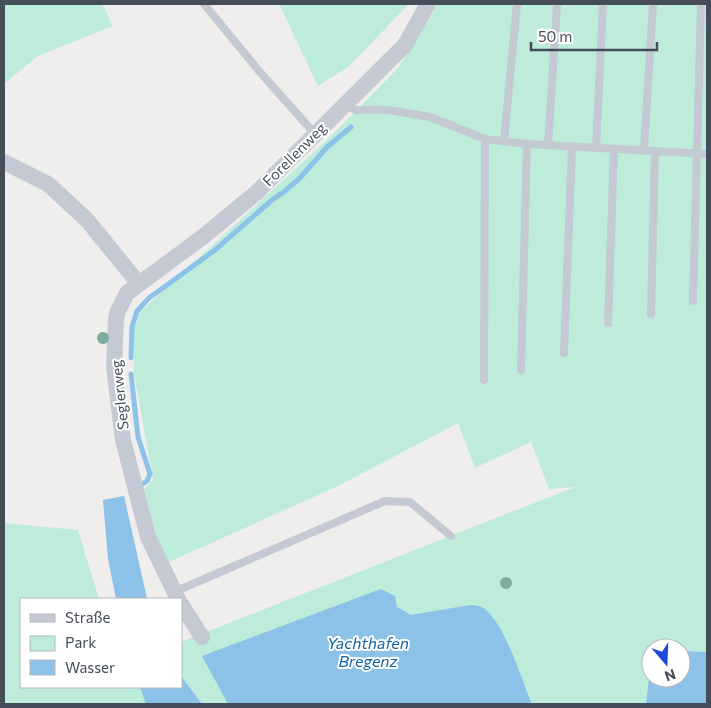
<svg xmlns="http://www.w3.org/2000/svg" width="711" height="708" font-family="Commissioner,sans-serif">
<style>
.green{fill:#bdecda;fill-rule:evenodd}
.water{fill:#8cc1e8}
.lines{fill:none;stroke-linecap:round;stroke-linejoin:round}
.stream{stroke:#8cc1e8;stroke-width:5}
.lane{stroke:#c4c9d4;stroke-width:8}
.street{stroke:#c4c9d4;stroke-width:16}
.tree{fill:#7aad9e}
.labels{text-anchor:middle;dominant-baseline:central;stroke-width:4;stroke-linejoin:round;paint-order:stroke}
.street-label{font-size:15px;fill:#464d5a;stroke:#fff}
.water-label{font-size:16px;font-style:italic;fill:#1264a1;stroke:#fff}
</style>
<rect width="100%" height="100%" fill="#f0eeed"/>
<path class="green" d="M 4,4 L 102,4 L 113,26 L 38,56 L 4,84 Z
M 279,4 L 409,4 L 348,67 L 318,86 Z
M 437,4 L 707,4 L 707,704 L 4,704 L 4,523 L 78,530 L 99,599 L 21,599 L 21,687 L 181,687 L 181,642 L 575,487 L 549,489 L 531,442 L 475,468 L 458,423 L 338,486 L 169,562 L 158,546 L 141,493 L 153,479 L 134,373 L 134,329 L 140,312 L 329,138 L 398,68 L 432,15 ZM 651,648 L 681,648 L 681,678 L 651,678 Z"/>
<path class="water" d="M 124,496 L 144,585 L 147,599 L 116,599 L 108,559 L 103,500 Z
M 381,589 L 395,596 L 397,607 L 411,615 L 470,605 C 476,605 481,606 485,609 C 506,627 521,678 532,704 L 228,704 L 202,656 Z
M 681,651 L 706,652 L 707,653 L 707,704 L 646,704 L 651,661 L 651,678 L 681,678 Z
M 181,676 L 202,704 L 146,704 L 140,687 L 181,687 Z"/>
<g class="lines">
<path class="stream" d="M 131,358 L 132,327 L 137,311 L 149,298 L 215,250 L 272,200 L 285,191 L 300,178 L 327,147 L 351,127
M 131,374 L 138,437 L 150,474 L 147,481 L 141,485"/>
<path class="lane" d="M 204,4 L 259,71 L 314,133
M 345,105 L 356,110 L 389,110 L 430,117 L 485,139 L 527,144 L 707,154
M 504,141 L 517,4
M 548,145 L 557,4
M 596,148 L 603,4
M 644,151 L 653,4
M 693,301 L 701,4
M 651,314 L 655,151
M 608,323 L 614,149
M 564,353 L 572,147
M 521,370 L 527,144
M 484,380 L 485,139
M 174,592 L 385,501 L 410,502 L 451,536"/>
<path class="street" d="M 4,162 L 48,184 L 87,220 L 139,284
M 178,599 L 148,537 L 123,440 L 114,367 L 116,319 L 118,311 L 127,293 L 204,236 L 256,193 L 405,45 L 428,4
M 181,604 L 202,637"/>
</g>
<g class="tree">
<circle cx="103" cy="338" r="6"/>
<circle cx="506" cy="583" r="6"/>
</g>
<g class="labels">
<g class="street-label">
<text transform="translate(294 154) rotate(-45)">Forellenweg</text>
<text transform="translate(119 395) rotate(-96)">Seglerweg</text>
</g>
<g class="water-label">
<text x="368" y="642">Yachthafen<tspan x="368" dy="18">Bregenz</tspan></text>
</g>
</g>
<rect width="711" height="708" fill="none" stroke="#464d5a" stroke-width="10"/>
<rect x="20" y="598" width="162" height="90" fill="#ffffff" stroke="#b5b8bd"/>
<rect x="30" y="614" width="25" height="8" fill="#c4c9d4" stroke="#b5b8bd"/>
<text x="65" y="623" font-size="15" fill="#464d5a">Straße</text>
<rect x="30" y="636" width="25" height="15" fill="#bdecda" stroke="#b5b8bd"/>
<text x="65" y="648" font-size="15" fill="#464d5a">Park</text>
<rect x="30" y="660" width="25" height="15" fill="#8cc1e8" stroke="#b5b8bd"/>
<text x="65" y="673" font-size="15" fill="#464d5a">Wasser</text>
<g transform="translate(666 663) rotate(161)"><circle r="24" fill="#ffffff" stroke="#b5b8bd"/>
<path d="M0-4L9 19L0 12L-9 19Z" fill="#2049d7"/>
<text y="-8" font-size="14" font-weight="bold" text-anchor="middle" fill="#464d5a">N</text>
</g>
<path d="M531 42v8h126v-8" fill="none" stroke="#464d5a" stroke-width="2.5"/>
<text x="538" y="42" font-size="15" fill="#464d5a" stroke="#ffffff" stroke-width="4" paint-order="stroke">50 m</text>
</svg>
